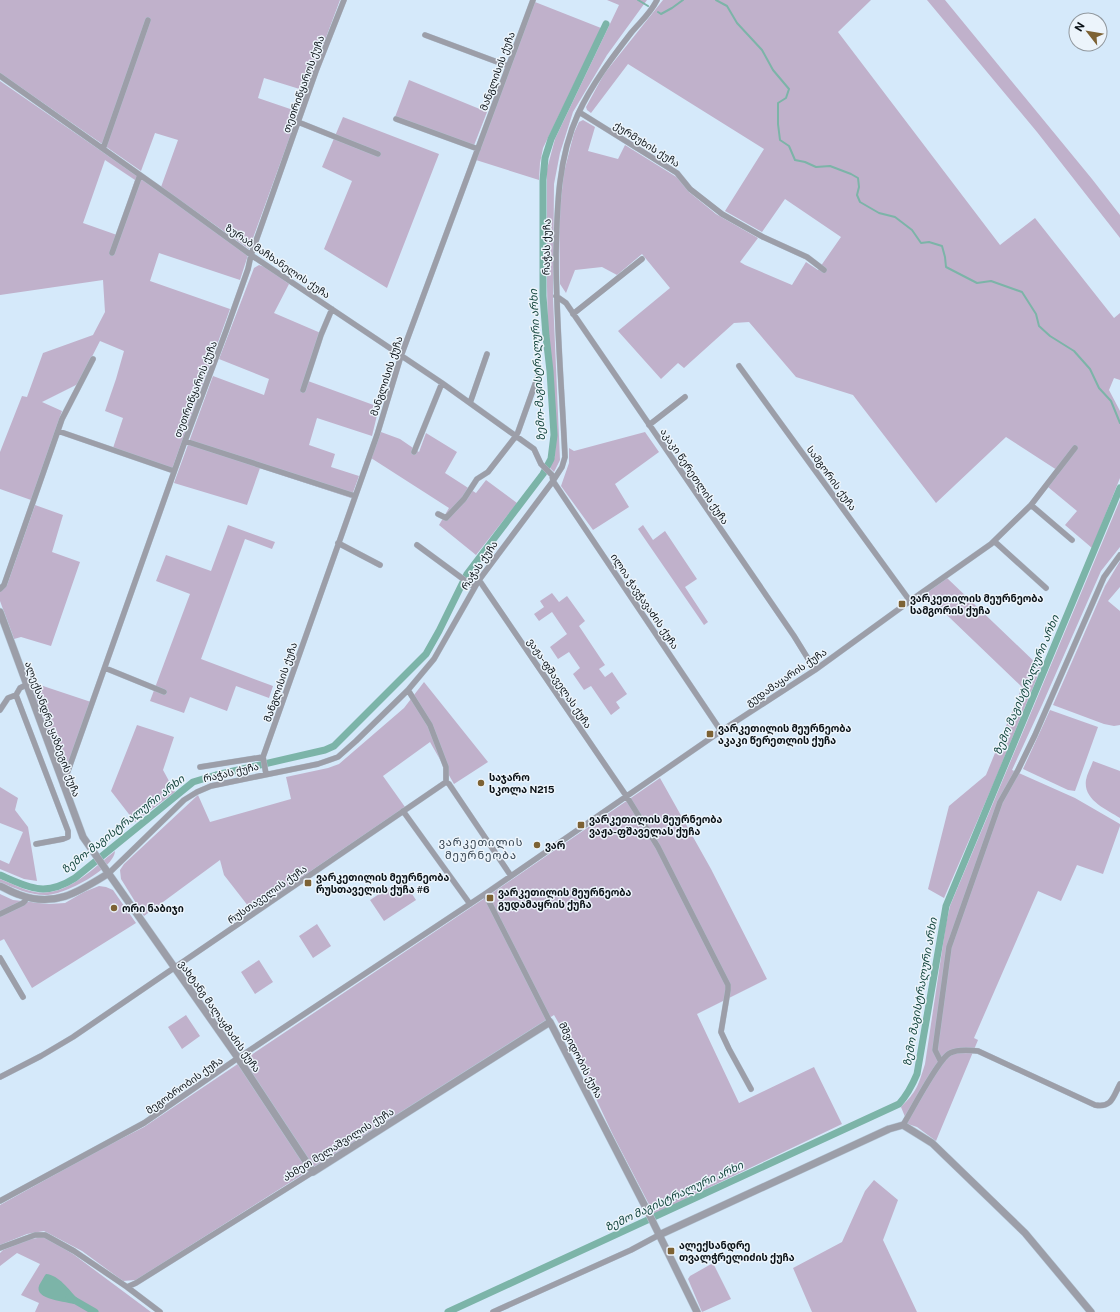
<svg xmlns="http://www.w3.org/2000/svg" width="1120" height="1312" font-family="'Public Sans','Noto Sans Georgian',sans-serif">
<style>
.green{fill:#c0b1cb;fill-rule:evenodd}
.water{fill:#7cb4a8}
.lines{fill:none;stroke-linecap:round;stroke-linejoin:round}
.stream{stroke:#7cb4a8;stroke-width:2}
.canal{stroke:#7cb4a8;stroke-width:7}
.minor-casing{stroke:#b5c6d6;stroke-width:6}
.tertiary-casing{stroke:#b5c6d6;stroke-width:8}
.minor{stroke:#9c9ea8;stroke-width:5.5}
.tertiary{stroke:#9c9ea8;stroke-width:7}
.poi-dot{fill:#7d6234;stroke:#ecf4fb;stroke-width:1.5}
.labels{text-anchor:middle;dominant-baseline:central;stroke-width:3;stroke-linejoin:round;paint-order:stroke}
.street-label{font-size:10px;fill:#0a1116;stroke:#ecf4fb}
.poi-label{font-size:10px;font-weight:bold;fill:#0a1116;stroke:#ecf4fb;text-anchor:start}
.water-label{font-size:11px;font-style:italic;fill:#12443c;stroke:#ecf4fb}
.neighbourhood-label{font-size:11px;letter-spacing:1px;fill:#2e3d4b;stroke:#ecf4fb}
</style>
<rect width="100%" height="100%" fill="#d5e9fa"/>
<path class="green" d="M 0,0 L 340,0 L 306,91 L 264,78 L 258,98 L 299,112 L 249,249 L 161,187 L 178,140 L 155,133 L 141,171 L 0,73 Z
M 607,0 L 647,0 L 607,55 L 573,112 L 560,153 L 554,184 L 553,298 L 560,460 L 554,472 L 550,468 L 555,456 L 556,430 L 548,334 L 547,286 L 547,169 L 555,139 L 619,5 Z
M 663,0 L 871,0 L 838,32 L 1000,245 L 1035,218 L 1114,318 L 1120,313 L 1120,380 L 1114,378 L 1109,390 L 1120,411 L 1120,478 L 1092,548 L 1065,525 L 1077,511 L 1048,487 L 1060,472 L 1006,437 L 936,503 L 853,395 L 796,377 L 749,322 L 734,323 L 684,368 L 678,363 L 661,379 L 618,331 L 670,288 L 642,254 L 617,275 L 602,267 L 575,270 L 566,293 L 560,284 L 559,216 L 564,172 L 574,133 L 579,122 L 583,120 L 595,127 L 588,151 L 618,159 L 625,145 L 678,178 L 689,192 L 716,214 L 758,238 L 740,262 L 745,265 L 792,285 L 806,262 L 818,270 L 841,237 L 785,199 L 762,232 L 725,211 L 764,149 L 628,64 L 591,113 L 587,110 L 586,107 L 604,74 Z
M 927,0 L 945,0 L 1092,179 L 1120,215 L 1120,238 L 1037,132 Z
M 535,2 L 601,28 L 543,148 L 540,163 L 539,180 L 476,160 Z
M 409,80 L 487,112 L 473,148 L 395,117 Z
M 0,81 L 175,202 L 248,255 L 240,280 L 159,253 L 150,281 L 230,309 L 172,469 L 113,448 L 123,418 L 105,411 L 116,379 L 124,351 L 100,341 L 78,384 L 42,402 L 62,411 L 31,500 L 0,489 L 0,452 L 22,396 L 27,397 L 43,353 L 93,335 L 105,312 L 103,280 L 0,295 ZM 105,160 L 135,180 L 117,235 L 83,223 Z
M 343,117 L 439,154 L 387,288 L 324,249 L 352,181 L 322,167 Z
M 259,265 L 268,268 L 289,284 L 274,313 L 323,334 L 308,381 L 379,407 L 372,436 L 317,418 L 309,445 L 335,454 L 331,467 L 359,476 L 351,498 L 260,468 L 247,505 L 174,483 L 213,376 L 264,395 L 269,379 L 219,359 L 254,268 Z
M 381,432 L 400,439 L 419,452 L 426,433 L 457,452 L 445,473 L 476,493 L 486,480 L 517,503 L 476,555 L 439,525 L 449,508 L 371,458 Z
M 645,432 L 659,452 L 615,484 L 629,507 L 593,530 L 561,486 L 569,463 L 569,448 L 574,451 Z
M 1120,500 L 1120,547 L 1101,571 L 1042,705 L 1012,770 L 1075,798 L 1120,824 L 1120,826 L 1103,874 L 1077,865 L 1061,901 L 1038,891 L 974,1038 L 978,1040 L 936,1141 L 917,1127 L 908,1124 L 901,1107 C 917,1091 918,1086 925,1064 L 946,924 L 950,906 Z
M 35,505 L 63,515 L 52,552 L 80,562 L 51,646 L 21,637 L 14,639 L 0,601 L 0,591 L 7,585 Z
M 228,525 L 275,542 L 272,549 L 245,539 L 201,659 L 273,686 L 269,698 L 236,686 L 227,711 L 190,697 L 184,713 L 150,701 L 190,594 L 156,581 L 166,555 L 211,571 Z
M 643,525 L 653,540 L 665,531 L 697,579 L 685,587 L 708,622 L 704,625 L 638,529 Z
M 1120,561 L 1120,587 L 1108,601 L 1120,611 L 1120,725 L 1114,726 L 1104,724 L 1053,705 L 1105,586 Z
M 947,578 L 1041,668 L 995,780 L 944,898 L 928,889 L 949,806 L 986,775 L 1022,687 L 925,594 Z
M 552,593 L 559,602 L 567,596 L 585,621 L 579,626 L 605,665 L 599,669 L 605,677 L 612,672 L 627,694 L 616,702 L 620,708 L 611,715 L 591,686 L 584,690 L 573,674 L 580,668 L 569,652 L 558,659 L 550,647 L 567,634 L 552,612 L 539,621 L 534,614 L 544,607 L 540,601 Z
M 424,682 L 488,762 L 454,784 L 430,742 L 383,776 L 405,807 L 252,911 L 224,875 L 220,860 L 144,916 L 121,879 L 120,870 L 124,864 L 198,795 L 210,822 L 291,799 L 286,777 L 328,768 L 339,764 L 404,708 Z
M 40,685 L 91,702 L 68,764 C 66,768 65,770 61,769 L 59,766 L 32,688 Z
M 1050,710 L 1098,727 L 1075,791 L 1068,790 L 1023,769 Z
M 137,725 L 174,737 L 163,770 L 175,792 L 135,822 L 111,791 Z
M 1093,761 L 1120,771 L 1120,818 C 1106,809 1083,800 1086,780 C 1087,774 1091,767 1093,761 Z
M 660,778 L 711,869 L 767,979 L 697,1014 L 739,1103 L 814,1067 L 842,1124 L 654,1214 L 613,1135 L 568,1039 L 554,1015 L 136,1280 L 123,1281 L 82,1251 L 44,1231 L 27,1234 L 0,1245 L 0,1205 L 99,1150 L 144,1127 L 482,900 Z
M 0,787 L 18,798 L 15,810 L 28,827 L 37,881 L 24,879 L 0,869 L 0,860 L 9,864 L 23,832 L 0,823 Z
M 115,851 C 114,869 65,894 48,895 C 32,896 14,888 0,882 L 0,879 C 11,883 23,890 35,892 C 67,897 92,869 115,851 Z
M 402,879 L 416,900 L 384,921 L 370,900 Z
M 99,886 L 106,887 L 113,890 L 136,923 L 32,988 L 4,939 L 0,941 L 0,894 L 13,900 L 49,904 L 65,903 L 84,892 Z
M 317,924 L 331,946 L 313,958 L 299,936 Z
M 259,960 L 273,982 L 255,994 L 241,972 Z
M 186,1015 L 200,1036 L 182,1049 L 168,1027 Z
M 874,1180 L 898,1200 L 883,1240 L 917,1312 L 812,1312 L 793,1268 L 842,1242 L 865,1191 Z
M 45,1237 L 73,1254 L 151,1312 L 35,1312 L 39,1303 L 21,1295 L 40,1264 L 17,1253 L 0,1266 L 0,1253 L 3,1250 L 30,1239 Z
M 713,1263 L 731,1299 L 702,1312 L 688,1279 L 690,1276 Z"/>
<path class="water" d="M 46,1274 C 59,1275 69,1290 77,1298 L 74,1304 C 63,1301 29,1299 41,1282 C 43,1279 44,1276 46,1274 Z"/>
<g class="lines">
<path class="stream" d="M 638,0 L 648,6
M 716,0 L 727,6 L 737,23 L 762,50 L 773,70 L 789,89 L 786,98 L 778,103 L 778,124 L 780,140 L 789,146 L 795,160 L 805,162 L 816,167 L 830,166 L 851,174 L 858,178 L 859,187 L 857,195 L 860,202 L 879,213 L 895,217 L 912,230 L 921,243 L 929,242 L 942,246 L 945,257 L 946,267 L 977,283 L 991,281 L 1022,292 L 1036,314 L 1039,326 L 1050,336 L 1074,351 L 1090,369 L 1099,388 L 1111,401 L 1120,423
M 658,12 L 661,14 L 672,8 L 683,0"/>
<path class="canal" d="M 0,875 C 30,888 45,897 75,878 L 193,782 L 216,775 L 325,750 L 334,746 L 426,654 L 439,631 L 467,574 L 543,474 L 551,459 L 554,435 L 550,371 L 546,336 L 543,296 L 543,180 L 545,158 L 551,139 L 606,24
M 69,1297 L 95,1312
M 448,1312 L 899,1104 C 908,1094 912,1086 917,1074 L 946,906 L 1120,488"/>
<g class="minor-casing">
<path id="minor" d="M 425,35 L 508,66
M 0,76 L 174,199 L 251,255 L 442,383 L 534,449 L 541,464 L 552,475 L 553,481 L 721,731
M 579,112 L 677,173 L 690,189 L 722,214 L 763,237 L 807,257 L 824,270
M 396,119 L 478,149
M 298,122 L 378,154
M 103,149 L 148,20
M 112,253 L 140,175
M 556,296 L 566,303 L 794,636 L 815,670
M 573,314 L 642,259
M 739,366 L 910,601
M 303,390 L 321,335 L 332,309
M 470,403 L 487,354
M 649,425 L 685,397
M 58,431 L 174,471
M 185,441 L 355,496
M 414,452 L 442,383
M 1031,505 L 1072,540
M 438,514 L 446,518 L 464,499 L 477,479 L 488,472 L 516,436 L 518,432 L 538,376
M 994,541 L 1046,588
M 338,543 L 380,565
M 417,545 L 474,587
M 479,580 L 627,797 L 658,847 L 728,985 L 728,990 L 721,1032 L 729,1049 L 751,1089
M 0,589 L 4,585 L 62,419 L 93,359
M 105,668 L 164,692
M 26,685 L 20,688 L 16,695 L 68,831 L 68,837 L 63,839 L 36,844
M 408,690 L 430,725 L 446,767 L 446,782
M 0,710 L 8,698 L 16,695
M 200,767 L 263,757
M 266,774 L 263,757 L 377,435 L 401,356 L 533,0
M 446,782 L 449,784 L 511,876
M 63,785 L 185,441 L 226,331 L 248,269 L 251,255 L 316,71 L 344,0
M 403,811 L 470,904
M 109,873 L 184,800 L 197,792 L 211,786 L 318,764 L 338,757 L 356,741 L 408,690 L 434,659 L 479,580 L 553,481 L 562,467 L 565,457 C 562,389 556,322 556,254 C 557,207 558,158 578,114 C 592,84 611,59 631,33 C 641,21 650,14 657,0
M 485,894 L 550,1022
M 0,914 L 23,903 L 25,901 L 26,897
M 0,958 L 23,997
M 941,1062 L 935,1050 L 949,947 L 1000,802 L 1018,770 L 1035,735 L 1104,577 L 1120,555
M 0,1077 L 41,1056 L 73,1037 L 446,782
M 903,1125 C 911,1112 939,1058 950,1053 C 958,1049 969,1050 978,1051 L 1095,1105 C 1112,1108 1113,1097 1120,1084
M 0,1201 L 144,1123 L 238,1058 L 485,894 L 721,731 L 815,670 L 910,601 L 991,544 L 1031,505 L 1075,448
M 0,1248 L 35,1235 L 45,1235 L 74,1251 L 127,1287 L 136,1283 L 313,1172
M 127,1287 L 160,1312
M 493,1312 L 631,1250 L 659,1235"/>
</g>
<g class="tertiary-casing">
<path id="tertiary" d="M 0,612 L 83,837 L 238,1058 L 313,1172 L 550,1022 L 648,1212 L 697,1312
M 0,886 C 7,889 13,893 20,895 C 56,908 80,891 109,873
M 659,1235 L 889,1129 L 903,1125 L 932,1143 L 1025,1233 L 1091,1312"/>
</g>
<use href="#minor" class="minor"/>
<use href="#tertiary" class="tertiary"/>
</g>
<g class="poi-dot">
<rect x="898" y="600" width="8" height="8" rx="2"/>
<rect x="706" y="730" width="8" height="8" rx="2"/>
<circle cx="481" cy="783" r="4"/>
<rect x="577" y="821" width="8" height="8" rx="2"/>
<circle cx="537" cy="845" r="4"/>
<rect x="304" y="879" width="8" height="8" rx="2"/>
<rect x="486" y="894" width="8" height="8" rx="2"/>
<circle cx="114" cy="908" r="4"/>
<rect x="667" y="1247" width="8" height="8" rx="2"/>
</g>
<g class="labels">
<g class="street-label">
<text transform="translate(497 71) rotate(-70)">მანგლისის ქუჩა</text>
<text transform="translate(303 84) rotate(-70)">თეთრიწყაროს ქუჩა</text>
<text transform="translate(647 144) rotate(32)">ქურმუხის ქუჩა</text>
<text transform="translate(546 247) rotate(-89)">რაჭას ქუჩა</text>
<text transform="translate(278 261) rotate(34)">ზურაბ მაჩხანელის ქუჩა</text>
<text transform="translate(386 376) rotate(-72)">მანგლისის ქუჩა</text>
<text transform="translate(195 389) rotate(-69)">თეთრიწყაროს ქუჩა</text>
<text transform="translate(695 476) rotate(56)">აკაკი წერეთლის ქუჩა</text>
<text transform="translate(832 478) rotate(54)">სამგორის ქუჩა</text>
<text transform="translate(479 565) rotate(-56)">რაჭას ქუჩა</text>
<text transform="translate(645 601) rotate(56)">ილია ჭავჭავაძის ქუჩა</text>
<text transform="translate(786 677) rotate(-34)">გუდამაყარის ქუჩა</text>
<text transform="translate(280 682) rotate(-71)">მანგლისის ქუჩა</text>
<text transform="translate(560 683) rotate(56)">ვაჟა-ფშაველას ქუჩა</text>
<text transform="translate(53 729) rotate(70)">ალექსანდრე ყაზბეგის ქუჩა</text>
<text transform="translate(231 772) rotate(-13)">რაჭას ქუჩა</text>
<text transform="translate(267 894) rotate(-35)">რუსთაველის ქუჩა</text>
<text transform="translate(220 1016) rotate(55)">ვახტანგ მალაყმაძის ქუჩა</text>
<text transform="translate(581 1060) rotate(63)">მშვიდობის ქუჩა</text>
<text transform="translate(184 1085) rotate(-35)">მეგობრობის ქუჩა</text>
<text transform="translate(338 1144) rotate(-32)">ახმეთ მელაშვილის ქუჩა</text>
</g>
<g class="poi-label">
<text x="910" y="598">ვარკეთილის მეურნეობა<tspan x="910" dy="12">სამგორის ქუჩა</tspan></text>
<text x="718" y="728">ვარკეთილის მეურნეობა<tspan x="718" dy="12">აკაკი წერეთლის ქუჩა</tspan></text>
<text x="489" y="777">საჯარო<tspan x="489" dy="12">სკოლა N215</tspan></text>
<text x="589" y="819">ვარკეთილის მეურნეობა<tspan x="589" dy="12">ვაჟა-ფშაველას ქუჩა</tspan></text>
<text x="545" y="845">ვარ</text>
<text x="316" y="877">ვარკეთილის მეურნეობა<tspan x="316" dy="12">რუსთაველის ქუჩა #6</tspan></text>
<text x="498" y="892">ვარკეთილის მეურნეობა<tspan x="498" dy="12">გუდამაყრის ქუჩა</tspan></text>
<text x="122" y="908">ორი ნაბიჯი</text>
<text x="679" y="1245">ალექსანდრე<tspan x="679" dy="12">თვალჭრელიძის ქუჩა</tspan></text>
</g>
<g class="water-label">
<text transform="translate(537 365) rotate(-93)">ზემო-მაგისტრალური არხი</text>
<text transform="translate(1026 685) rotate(-67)">ზემო მაგისტრალური არხი</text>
<text transform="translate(123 824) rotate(-38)">ზემო-მაგისტრალური არხი</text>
<text transform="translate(920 992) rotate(-80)">ზემო მაგისტრალური არხი</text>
<text transform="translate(674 1196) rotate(-25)">ზემო მაგისტრალური არხი</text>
</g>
<g class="neighbourhood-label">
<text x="481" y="842">ვარკეთილის<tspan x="481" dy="13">მეურნეობა</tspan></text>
</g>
</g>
<g transform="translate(1088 32) rotate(301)"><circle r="19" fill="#ecf4fb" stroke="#92999f"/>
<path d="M0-3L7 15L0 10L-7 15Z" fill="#7d6234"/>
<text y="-6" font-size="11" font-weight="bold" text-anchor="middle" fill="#0a1116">N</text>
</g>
</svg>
